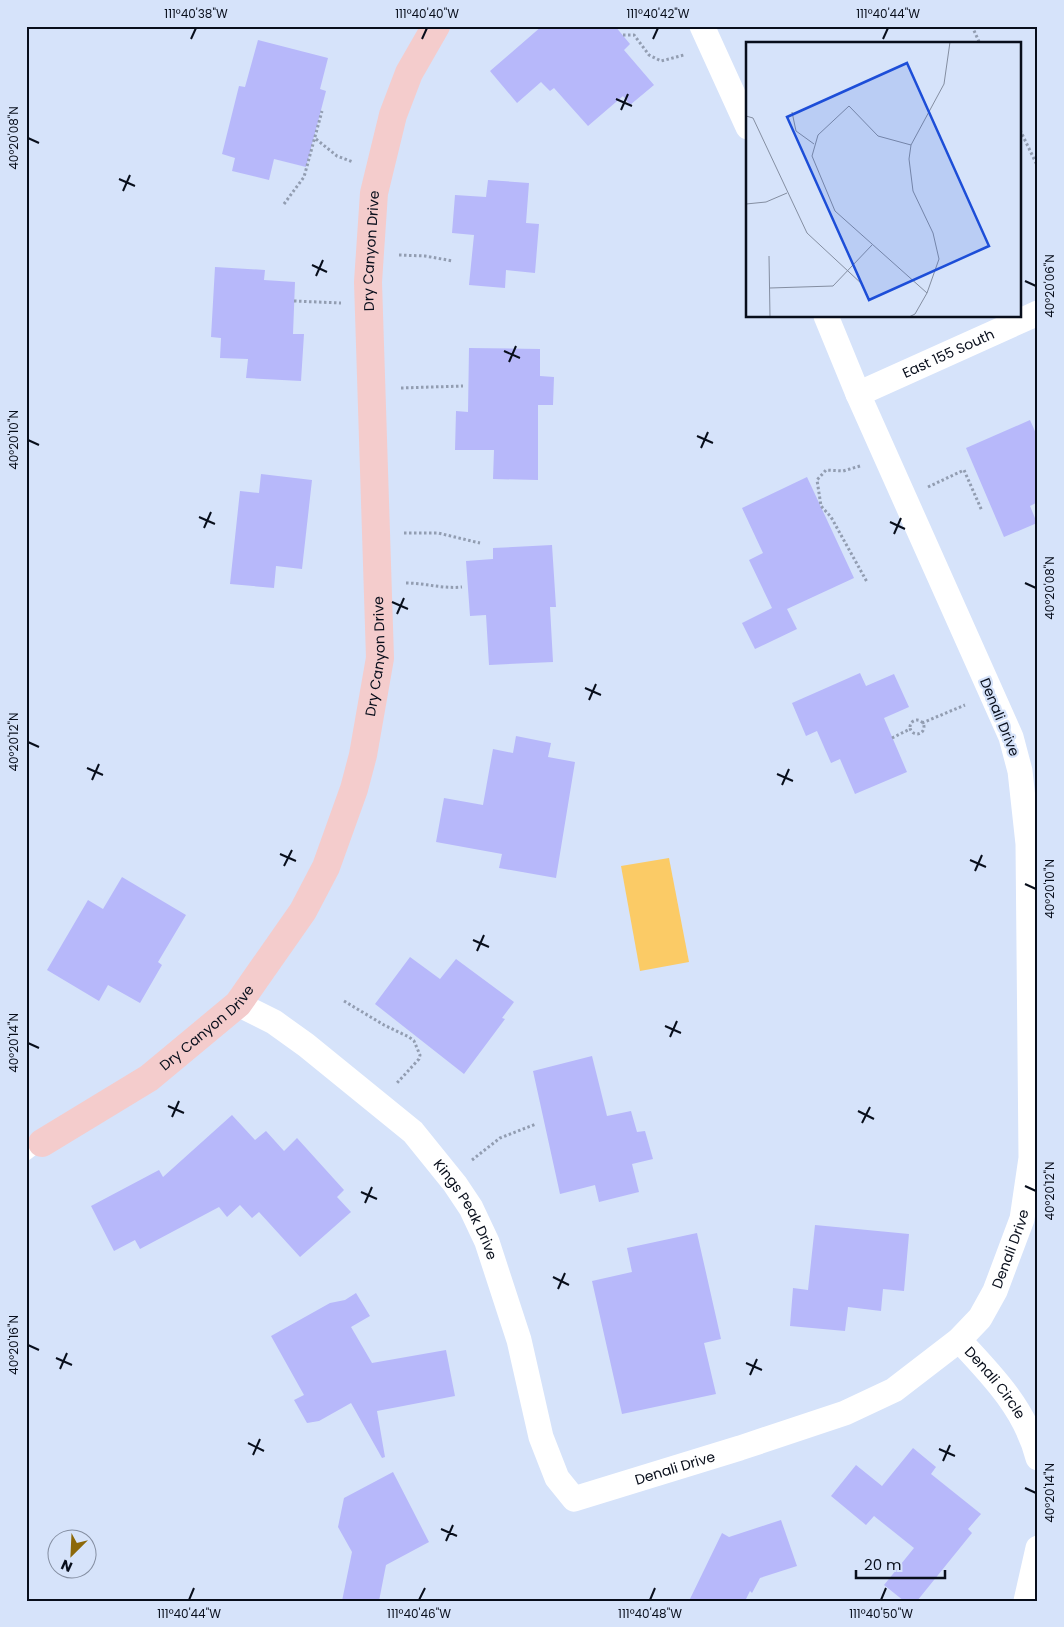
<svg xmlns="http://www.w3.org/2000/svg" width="1064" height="1627" font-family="Poppins,sans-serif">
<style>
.pitch{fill:#fbcb66}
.building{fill:#b7b8fa}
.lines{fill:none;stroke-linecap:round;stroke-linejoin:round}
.path{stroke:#929db1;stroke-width:3;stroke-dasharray:2.5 2.5;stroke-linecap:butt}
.lane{stroke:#fff;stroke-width:12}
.street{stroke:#fff;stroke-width:25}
.secondary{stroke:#f4cccc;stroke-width:28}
.ticks{fill:none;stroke:#080e1b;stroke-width:2}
.labels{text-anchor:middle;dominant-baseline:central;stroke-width:4.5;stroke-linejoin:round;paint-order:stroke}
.street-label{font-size:14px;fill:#080e1b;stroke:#d6e3fa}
.inset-road{fill:none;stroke:#848ea1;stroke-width:1}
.view{fill:#1d4ed8;fill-opacity:0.15;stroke:#1d4ed8;stroke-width:2.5}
.inset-edge{fill:none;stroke:#080e1b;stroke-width:2.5}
.neatline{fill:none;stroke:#080e1b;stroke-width:2}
.ticks-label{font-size:12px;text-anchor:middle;fill:#080e1b}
</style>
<rect width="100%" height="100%" fill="#d6e3fa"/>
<path class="pitch" d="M 669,858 L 689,962 L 640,971 L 621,866 Z"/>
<path class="building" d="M 542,26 L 615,26 L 630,44 L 624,50 L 654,85 L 630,105 L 623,96 L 588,126 L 554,88 L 550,91 L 541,82 L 517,103 L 490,71 Z
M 258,40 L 328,58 L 320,89 L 326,91 L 306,167 L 274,159 L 269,180 L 232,171 L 235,158 L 222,154 L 239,86 L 245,87 Z
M 488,180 L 529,183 L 526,223 L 539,224 L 535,273 L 506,270 L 505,288 L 469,285 L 474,235 L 452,233 L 455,195 L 486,197 Z
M 215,267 L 265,270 L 264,280 L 295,282 L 293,334 L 304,334 L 301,381 L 246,378 L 248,359 L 220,358 L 221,338 L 211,337 Z
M 469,348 L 540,349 L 540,376 L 554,377 L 553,405 L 538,405 L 538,480 L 493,479 L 494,450 L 455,450 L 456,411 L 468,412 Z
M 1030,420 L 1038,438 L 1038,502 L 1030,506 L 1037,523 L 1004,537 L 966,448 Z
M 261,474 L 312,480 L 302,569 L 276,566 L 274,588 L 230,584 L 240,491 L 259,493 Z
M 807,477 L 854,578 L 787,609 L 797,629 L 755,649 L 742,623 L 772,608 L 749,560 L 763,553 L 742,508 Z
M 552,545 L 556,607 L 550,607 L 553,662 L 489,665 L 486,615 L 470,616 L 466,561 L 493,559 L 493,548 Z
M 860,673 L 866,686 L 894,674 L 909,707 L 884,718 L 907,772 L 855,794 L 840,759 L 831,763 L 817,731 L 806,736 L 792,703 Z
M 516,736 L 551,743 L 548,757 L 575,762 L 556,878 L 499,868 L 502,854 L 436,842 L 444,798 L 483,805 L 493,749 L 513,753 Z
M 122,877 L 186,915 L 158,962 L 162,965 L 140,1003 L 108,985 L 99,1001 L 47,970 L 88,900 L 103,909 Z
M 410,957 L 440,979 L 456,959 L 514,1002 L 502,1018 L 505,1019 L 464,1074 L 375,1004 Z
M 592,1056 L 607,1116 L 631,1111 L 637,1132 L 645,1131 L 653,1159 L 632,1164 L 639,1192 L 599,1202 L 595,1185 L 560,1194 L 533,1071 Z
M 232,1115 L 255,1140 L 266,1131 L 284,1151 L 297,1138 L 344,1190 L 337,1197 L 351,1212 L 300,1257 L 259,1212 L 252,1218 L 240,1205 L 227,1217 L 219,1207 L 140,1249 L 135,1240 L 114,1251 L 91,1206 L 159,1170 L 163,1177 Z
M 815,1225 L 909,1234 L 904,1291 L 883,1289 L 881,1311 L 848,1307 L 845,1331 L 790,1326 L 793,1288 L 808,1290 Z
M 697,1233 L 721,1339 L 704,1343 L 716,1394 L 622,1414 L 592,1281 L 632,1272 L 627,1248 Z
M 356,1293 L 370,1316 L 351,1327 L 372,1363 L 446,1350 L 455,1396 L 377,1411 L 385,1457 L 382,1458 L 351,1403 L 319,1421 L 307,1423 L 294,1400 L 304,1395 L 271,1336 L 330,1303 L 345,1300 Z
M 913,1448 L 936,1467 L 931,1474 L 981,1514 L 968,1529 L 972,1533 L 917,1601 L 904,1601 L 884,1585 L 914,1548 L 874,1516 L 866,1525 L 831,1496 L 856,1465 L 882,1486 Z
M 393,1472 L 429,1542 L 386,1565 L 379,1601 L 342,1601 L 352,1552 L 338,1527 L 344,1498 Z
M 781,1520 L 797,1566 L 760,1578 L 752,1593 L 750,1591 L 745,1601 L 689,1601 L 722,1533 L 729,1537 Z"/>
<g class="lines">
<path class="path" d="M 972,26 L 980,44
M 623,35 L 634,35 L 649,55 L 661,61 L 684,55
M 1020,130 L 1038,167
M 316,139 L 337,156 L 353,162
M 284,204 L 304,177 L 322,111
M 399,255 L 425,256 L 453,261
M 294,301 L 341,303
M 401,388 L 463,386
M 860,466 L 843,471 L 826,470 L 817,480 L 821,506 L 831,517 L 867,582
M 928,487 L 964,470 L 982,511
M 404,533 L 438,533 L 480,543
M 406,583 C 425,583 442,589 462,587
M910 727a7 7 0 1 1 14 0a7 7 0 1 1-14 0Z
M 922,723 L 965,705
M 892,738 L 910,729
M 344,1001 L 384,1025 L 409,1037 L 414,1041 L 420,1055 L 419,1059 L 397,1083
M 472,1160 L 500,1138 L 536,1124"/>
<path class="lane" d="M 26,1155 L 42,1143"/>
<g class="street">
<path d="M 702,26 L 748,127"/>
<path id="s1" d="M 858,394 L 1038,313"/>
<path id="s2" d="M 238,1004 L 274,1022 L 306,1045 L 413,1132 L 455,1184 L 471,1208 L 487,1242 L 519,1340 L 541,1437 L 557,1478 L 574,1499 L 740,1448 L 845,1413 L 894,1390 L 959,1340 L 980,1318 L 995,1291 L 1022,1219 L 1031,1158 L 1028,844 L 1020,771 L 1011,737 L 858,394 L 826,316"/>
<path id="s3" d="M 959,1340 C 992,1375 1026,1410 1038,1458"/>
<path d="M 1026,1601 L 1038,1548"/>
</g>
<path class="secondary" id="s4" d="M 42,1143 L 149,1078 L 238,1004 L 303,911 L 326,867 L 354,789 L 363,755 L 380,658 L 368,282 L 374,193 L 393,115 L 409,73 L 436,26"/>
</g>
<path class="ticks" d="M 191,39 L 196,28M 422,39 L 427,28M 653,39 L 658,28M 883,39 L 888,28M 616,99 L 632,106M 621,110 L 628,94M 28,138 L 39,143M 119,179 L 135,186M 123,191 L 130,175M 312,265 L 327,272M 316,276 L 323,260M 1025,281 L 1036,286M 504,351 L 520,358M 509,362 L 516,346M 697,436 L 713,443M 28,440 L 39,445M 701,448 L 708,432M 199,517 L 215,524M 890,522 L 905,529M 204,528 L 211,512M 894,534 L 901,518M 1025,583 L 1036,588M 392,602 L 408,609M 397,614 L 404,598M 585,688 L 601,695M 589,700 L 596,684M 28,742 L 39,747M 87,768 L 103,775M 777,774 L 793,781M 92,780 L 99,764M 782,785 L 789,769M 280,854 L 296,861M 970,860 L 986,867M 284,866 L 292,850M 975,871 L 982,855M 1025,884 L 1036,889M 473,940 L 489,947M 477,951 L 484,935M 665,1026 L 681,1033M 670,1037 L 677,1021M 28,1043 L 39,1048M 168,1106 L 184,1113M 858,1111 L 874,1119M 172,1117 L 179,1101M 862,1123 L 870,1107M 1025,1186 L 1036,1191M 361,1192 L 377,1199M 365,1203 L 372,1187M 553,1277 L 569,1285M 558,1289 L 565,1273M 28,1345 L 39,1350M 56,1358 L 72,1365M 746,1363 L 762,1370M 60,1369 L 67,1353M 750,1375 L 757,1359M 248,1443 L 264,1451M 939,1449 L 955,1456M 253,1455 L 260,1439M 943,1461 L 950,1445M 1025,1488 L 1036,1493M 441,1529 L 457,1536M 446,1541 L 453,1525M 189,1600 L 194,1588M 419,1600 L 425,1588M 650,1600 L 655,1588M 881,1600 L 886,1588"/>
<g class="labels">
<g class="street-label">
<text stroke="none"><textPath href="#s4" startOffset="1028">Dry Canyon Drive</textPath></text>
<text stroke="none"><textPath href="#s1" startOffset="99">East 155 South</textPath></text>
<text stroke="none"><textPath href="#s4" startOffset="622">Dry Canyon Drive</textPath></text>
<text transform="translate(1000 717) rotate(68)">Denali Drive</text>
<text stroke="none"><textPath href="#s4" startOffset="202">Dry Canyon Drive</textPath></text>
<text stroke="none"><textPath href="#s2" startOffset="312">Kings Peak Drive</textPath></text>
<text stroke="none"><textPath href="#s2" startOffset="1151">Denali Drive</textPath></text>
<text stroke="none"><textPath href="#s3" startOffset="56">Denali Circle</textPath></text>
<text stroke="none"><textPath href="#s2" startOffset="730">Denali Drive</textPath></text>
</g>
</g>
<g transform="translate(746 42)">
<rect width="275" height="275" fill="#d6e3fa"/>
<path class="inset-road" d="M 46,70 L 50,89 L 68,102M 0,74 L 7,76 L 61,191 L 117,243M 165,103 L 132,94 L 103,64 L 72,93 L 66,114 L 89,169 L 181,251M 0,162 L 20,160 L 41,151M 23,214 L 24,275M 24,246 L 87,244 L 126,203M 163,275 L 169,272 L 181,251 L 193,217 L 187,191 L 167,149 L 163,117 L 165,103 L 198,42 L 204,0"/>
<path class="view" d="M 161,21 L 243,204 L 123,258 L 41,75 Z"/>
<rect width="275" height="275" class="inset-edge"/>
</g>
<rect width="1064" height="1627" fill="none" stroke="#d6e3fa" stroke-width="55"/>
<g transform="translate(72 1554) rotate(204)"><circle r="24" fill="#d6e3fa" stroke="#848ea1"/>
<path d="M0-4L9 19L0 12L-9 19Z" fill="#8c6809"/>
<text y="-8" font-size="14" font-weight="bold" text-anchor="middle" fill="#080e1b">N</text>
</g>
<path d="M856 1570v8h89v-8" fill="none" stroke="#080e1b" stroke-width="2.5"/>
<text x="864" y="1570" font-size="15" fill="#080e1b" stroke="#d6e3fa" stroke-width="4" paint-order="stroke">20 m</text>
<rect x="28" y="28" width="1008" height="1572" class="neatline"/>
<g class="ticks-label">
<text x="196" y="18">111°40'38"W</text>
<text x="427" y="18">111°40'40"W</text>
<text x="658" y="18">111°40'42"W</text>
<text x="888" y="18">111°40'44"W</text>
<text transform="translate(14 138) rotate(-90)" y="4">40°20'08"N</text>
<text transform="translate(1050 286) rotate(-90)" y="4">40°20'06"N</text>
<text transform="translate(14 440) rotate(-90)" y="4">40°20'10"N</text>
<text transform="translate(1050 588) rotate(-90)" y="4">40°20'08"N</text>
<text transform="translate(14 742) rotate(-90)" y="4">40°20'12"N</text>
<text transform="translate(1050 889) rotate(-90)" y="4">40°20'10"N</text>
<text transform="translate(14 1043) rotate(-90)" y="4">40°20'14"N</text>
<text transform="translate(1050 1191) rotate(-90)" y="4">40°20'12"N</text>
<text transform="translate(14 1345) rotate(-90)" y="4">40°20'16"N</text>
<text transform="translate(1050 1493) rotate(-90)" y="4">40°20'14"N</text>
<text x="189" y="1618">111°40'44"W</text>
<text x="419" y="1618">111°40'46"W</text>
<text x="650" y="1618">111°40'48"W</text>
<text x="881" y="1618">111°40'50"W</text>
</g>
</svg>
